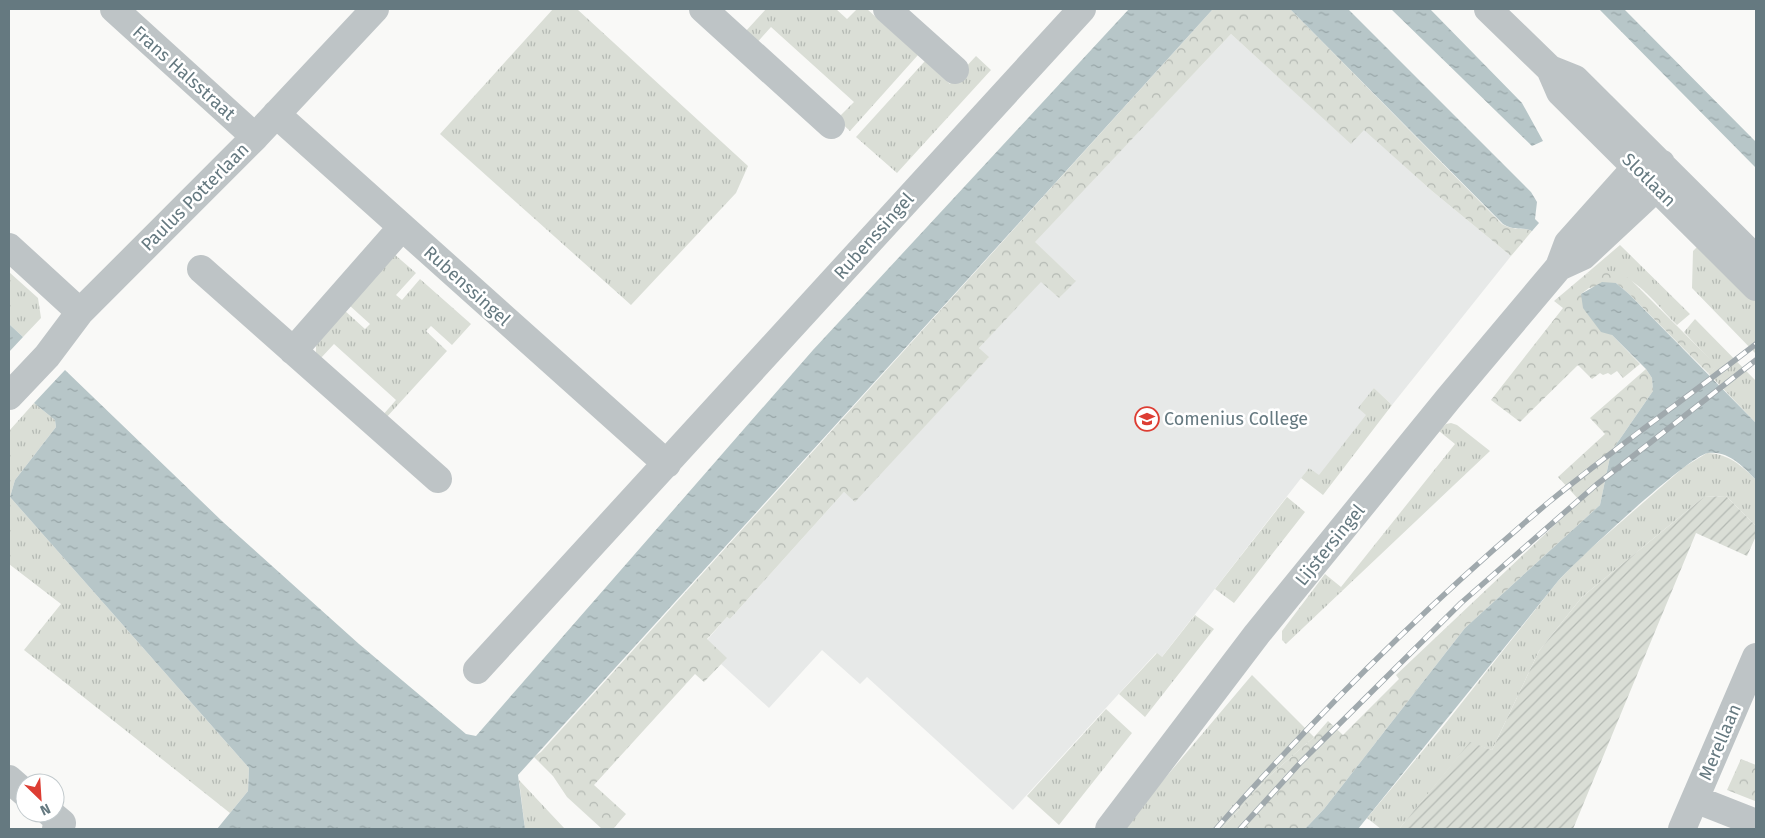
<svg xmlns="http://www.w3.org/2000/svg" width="1765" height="838" font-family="'Fira Sans',sans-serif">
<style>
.built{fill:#e7e9e8}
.grass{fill:url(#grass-tufts)}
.forest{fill:url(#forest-crowns)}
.garden{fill:url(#garden-furrows)}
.water{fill:url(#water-ripples)}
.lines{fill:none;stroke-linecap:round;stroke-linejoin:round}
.minor{stroke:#bec4c6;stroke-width:28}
.rail-casing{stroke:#a0a9ad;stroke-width:5.5}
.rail{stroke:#fff;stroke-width:4;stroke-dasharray:11;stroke-linecap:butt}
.labels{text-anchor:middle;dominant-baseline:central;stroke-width:5;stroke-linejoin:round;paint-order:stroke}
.street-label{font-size:18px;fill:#657980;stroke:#fff}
.poi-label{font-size:18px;fill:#657980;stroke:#fff;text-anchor:start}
</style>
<defs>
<pattern id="grass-tufts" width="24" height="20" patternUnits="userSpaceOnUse" patternTransform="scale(1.25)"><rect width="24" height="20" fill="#daded6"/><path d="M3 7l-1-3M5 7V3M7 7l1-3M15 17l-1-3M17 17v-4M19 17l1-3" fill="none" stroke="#b4b9b3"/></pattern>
<pattern id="forest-crowns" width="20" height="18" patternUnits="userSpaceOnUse" patternTransform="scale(1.25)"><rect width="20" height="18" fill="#daded6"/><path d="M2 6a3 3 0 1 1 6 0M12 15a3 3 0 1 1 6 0" fill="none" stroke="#b4b9b3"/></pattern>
<pattern id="garden-furrows" width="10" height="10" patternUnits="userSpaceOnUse" patternTransform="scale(1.25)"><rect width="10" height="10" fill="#daded6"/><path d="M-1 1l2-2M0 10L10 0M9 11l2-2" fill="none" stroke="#b4b9b3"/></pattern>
<pattern id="water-ripples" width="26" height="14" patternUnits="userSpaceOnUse" patternTransform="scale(1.25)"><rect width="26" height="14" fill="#b7c6c8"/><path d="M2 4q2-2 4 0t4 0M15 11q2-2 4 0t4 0" fill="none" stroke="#98a6a8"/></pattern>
</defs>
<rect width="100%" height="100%" fill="#f9f9f7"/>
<path class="built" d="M 1231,34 L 1351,143 L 1364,129 L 1432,191 L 1511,256 L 1392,405 L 1374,388 L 1367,415 L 1319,476 L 1309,468 L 1161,658 L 1156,653 L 1013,810 L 867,677 L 860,684 L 822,650 L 769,708 L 721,664 L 726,658 L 707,640 L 727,617 L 730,619 L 844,492 L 855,501 L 988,358 L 979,348 L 1041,281 L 1059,298 L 1075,280 L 1034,242 Z"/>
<path class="grass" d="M 553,9 L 577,9 L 748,166 L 736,193 L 631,305 L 440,134 Z
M 766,9 L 836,9 L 847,19 L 857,9 L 867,9 L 918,55 L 850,131 L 837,119 L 854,102 L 771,27 L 754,46 L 745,32 Z
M 976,56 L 991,70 L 897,173 L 856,137 L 925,61 L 950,84 Z
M 1700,244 L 1756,298 L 1756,354 L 1692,288 L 1693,251 Z
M 1620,245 L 1690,314 L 1677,325 C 1649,298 1630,263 1586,274 Z
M 394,254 L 416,273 L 396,295 L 402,300 L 420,279 L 471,324 L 452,345 L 431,326 L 426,331 L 447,351 L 385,419 L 382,416 L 396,400 L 334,344 L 320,359 L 316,354 L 316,343 L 344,310 L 365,329 L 370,324 L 349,305 Z
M 9,272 L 38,298 L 41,318 L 23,337 L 9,324 Z
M 1695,319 L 1756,381 L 1756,423 L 1708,373 L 1716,366 L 1684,332 Z
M 1374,388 L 1392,405 L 1323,495 L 1301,478 L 1309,468 L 1319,475 L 1366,415 L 1358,408 Z
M 34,403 L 55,420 L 56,427 L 15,480 L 10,497 L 249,768 L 248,791 L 230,813 L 24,650 L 61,604 L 9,564 L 9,431 Z
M 1451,423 L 1457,425 L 1490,451 L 1286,644 L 1282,640 L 1282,631 L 1325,574 L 1341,587 L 1455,444 L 1439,431 L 1446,424 Z
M 1707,453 C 1729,454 1741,465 1756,480 L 1756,526 L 1726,496 L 1704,497 L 1582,597 L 1539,651 L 1492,750 L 1470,743 L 1399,829 L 1381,829 L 1367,818 L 1445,724 L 1558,581 L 1582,556 L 1684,467 Z
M 1287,497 L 1305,512 L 1234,603 L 1215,589 Z
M 1195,615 L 1214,629 L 1145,717 L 1119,694 L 1157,653 L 1162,657 Z
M 1252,675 L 1314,737 L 1267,778 L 1222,829 L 1122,829 Z
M 1106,709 L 1132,733 L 1059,825 L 1027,796 Z
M 519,780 L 565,829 L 525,829 Z"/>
<path class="forest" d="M 1213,9 L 1290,9 L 1502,224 C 1516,232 1521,226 1532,231 L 1511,256 L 1432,191 L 1364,130 L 1351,144 L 1231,34 L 1035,242 L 1076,281 L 1059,298 L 1041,282 L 979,348 L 989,357 L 855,502 L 844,492 L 730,619 L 727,617 L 707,639 L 727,658 L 704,682 L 695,674 L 594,785 L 626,814 L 613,829 L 602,829 L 567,797 L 553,776 L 534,757 L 541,752 Z
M 1601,270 L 1618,272 L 1631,280 L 1717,366 L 1708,373 L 1629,294 L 1616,283 L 1589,288 L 1581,294 L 1612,335 L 1640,364 L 1623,378 L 1617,371 L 1611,375 L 1608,373 L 1603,375 L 1600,373 L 1592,379 L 1578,365 L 1520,422 L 1491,400 L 1563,308 L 1554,301 L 1586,274 Z
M 1646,369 L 1652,378 L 1653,391 L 1611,452 L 1600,505 L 1465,628 L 1324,809 L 1305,829 L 1222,829 L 1267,778 L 1314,737 L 1328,721 L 1343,735 L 1399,679 L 1396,675 L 1580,501 L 1558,477 L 1605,434 L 1590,418 Z
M 1741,759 L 1756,765 L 1755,801 L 1727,790 Z"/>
<path class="garden" d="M 1726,496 L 1756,526 L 1756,536 L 1747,556 L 1696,533 L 1573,829 L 1399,829 L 1470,742 L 1492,750 L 1539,651 L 1582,597 L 1704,497 Z"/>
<path class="water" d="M 1129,9 L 1213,9 L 518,775 L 525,829 L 217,829 L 248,791 L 249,768 L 10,497 L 15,480 L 56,427 L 55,420 L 34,403 L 65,370 L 223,522 L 359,644 L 466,734 L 476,736 L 813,350 Z
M 1290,9 L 1348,9 L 1531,192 L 1537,202 L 1535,219 L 1539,223 L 1532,231 C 1521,226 1516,232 1503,224 Z
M 1391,9 L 1430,9 L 1522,103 L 1543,141 L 1532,146 Z
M 1599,9 L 1624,9 L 1756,142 L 1756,168 Z
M 1602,282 L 1616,283 L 1629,294 L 1756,423 L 1756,480 C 1744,467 1728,450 1708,453 C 1688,456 1577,560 1558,581 L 1358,829 L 1305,829 L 1324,809 L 1465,628 L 1600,505 L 1611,452 L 1653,391 L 1652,378 L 1646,369 L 1612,335 L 1601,332 L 1583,308 L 1581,294 Z
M 9,324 L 23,337 L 9,352 Z"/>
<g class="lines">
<path class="minor" d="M 114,9 L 255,137
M 703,9 L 831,125
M 887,9 L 955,70
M 1488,9 L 1550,69 L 1560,92 L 1756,287
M 1550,69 L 1575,79 L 1756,259
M 276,114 L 667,464
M 9,247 L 80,312
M 201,269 L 438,479
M 293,351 L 402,227
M 9,396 L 47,356 L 80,312 L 255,137 L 375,9
M 477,670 L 1082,9
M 9,779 L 25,793
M 1695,799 L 1756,823
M 50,813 L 62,823 L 56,829
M 1109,829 L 1257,634 L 1448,399 L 1559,267 L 1568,243 L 1636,167 L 1661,163 L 1657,187 L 1583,256 L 1559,267
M 1682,829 L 1756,657"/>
<g class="rail-casing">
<path id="rail" d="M 1216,829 C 1317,714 1431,601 1549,502 C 1616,447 1688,397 1756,344
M 1240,829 L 1301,762 L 1461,603 L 1596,485 L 1756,360"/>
</g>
<use href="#rail" class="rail"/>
</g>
<defs>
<g id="school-ring" transform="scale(1.25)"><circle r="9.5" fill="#fff" stroke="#dd3d33" stroke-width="1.5"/><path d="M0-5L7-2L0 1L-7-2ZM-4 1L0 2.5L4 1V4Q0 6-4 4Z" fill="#dd3d33"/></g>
</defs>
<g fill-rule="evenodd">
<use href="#school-ring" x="1147" y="419"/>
</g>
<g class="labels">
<g class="street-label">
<text transform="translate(184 73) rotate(42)">Frans Halsstraat</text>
<text transform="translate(1649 180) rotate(45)">Slotlaan</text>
<text transform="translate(195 197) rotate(-45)">Paulus Potterlaan</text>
<text transform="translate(874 236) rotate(-48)">Rubenssingel</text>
<text transform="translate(467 286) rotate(42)">Rubenssingel</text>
<text transform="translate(1330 545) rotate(-51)">Lijstersingel</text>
<text transform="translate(1720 742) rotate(-67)">Merellaan</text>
</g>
<g class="poi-label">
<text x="1164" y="419">Comenius College</text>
</g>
</g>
<rect width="1765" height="838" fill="none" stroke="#657980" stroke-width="20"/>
<g transform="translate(40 798) rotate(155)"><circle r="24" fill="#ffffff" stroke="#c1c9cc"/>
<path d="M0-4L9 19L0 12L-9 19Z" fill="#dd3d33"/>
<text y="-8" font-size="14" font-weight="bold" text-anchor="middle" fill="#657980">N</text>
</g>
</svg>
